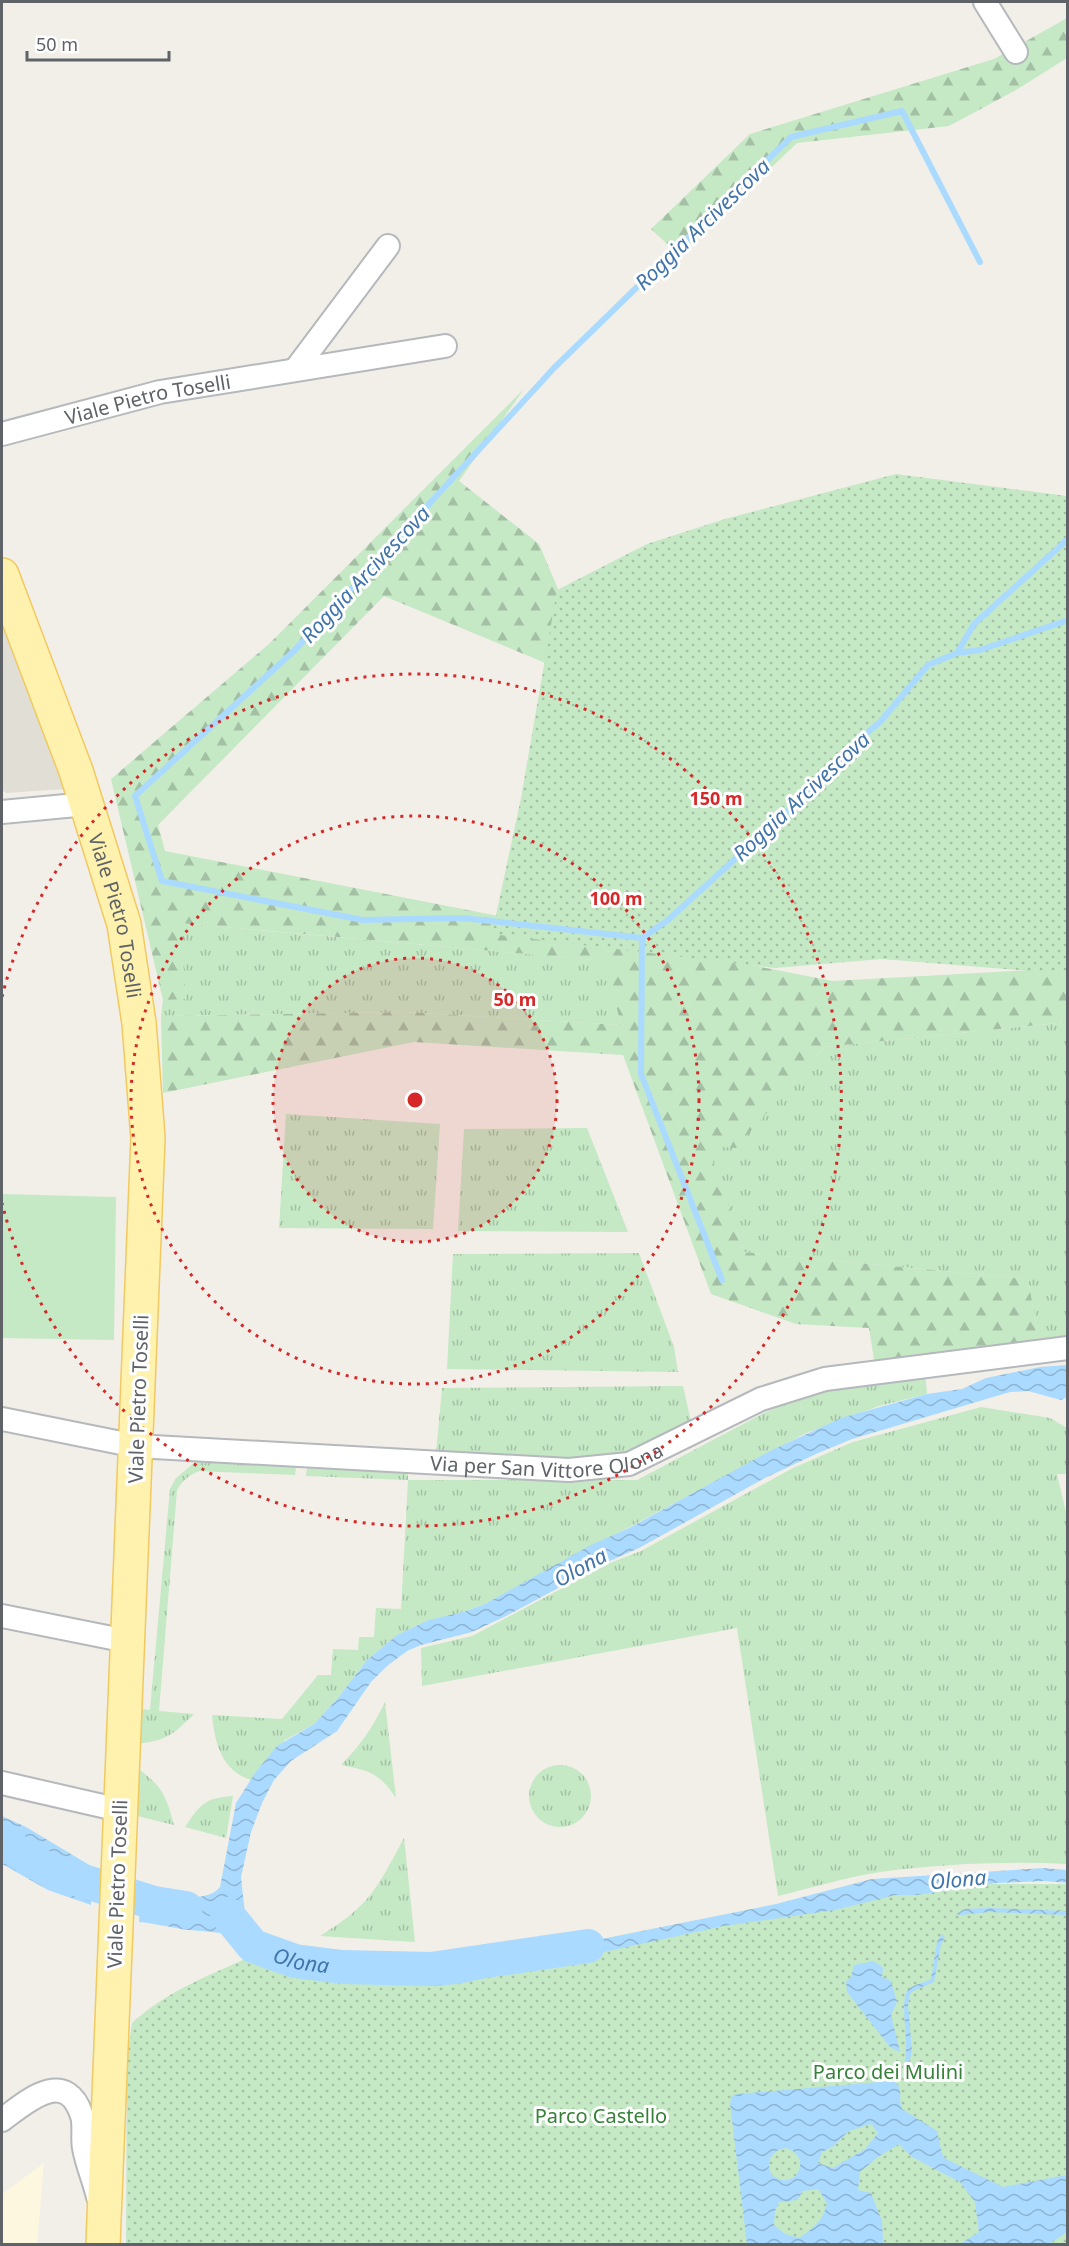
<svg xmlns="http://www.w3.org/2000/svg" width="1069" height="2246" font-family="'Noto Sans',sans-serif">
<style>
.commercial{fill:#fef7e0}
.education{fill:#e1ded6}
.grass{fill:url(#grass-tufts)}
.forest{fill:url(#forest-firs)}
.park{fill:url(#park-dots)}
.garden{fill:#c5e8c5}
.water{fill:url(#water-waves);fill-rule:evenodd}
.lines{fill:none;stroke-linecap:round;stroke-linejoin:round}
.stream{stroke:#aadaff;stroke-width:6}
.river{stroke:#aadaff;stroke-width:34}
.minor-casing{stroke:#b5b8bc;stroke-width:26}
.primary-casing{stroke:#f2c960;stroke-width:36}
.minor{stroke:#fff;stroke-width:22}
.primary{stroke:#fff2af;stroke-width:33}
.ring{fill:none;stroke:#d62828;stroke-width:3;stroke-dasharray:3 6}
.labels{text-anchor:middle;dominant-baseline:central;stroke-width:6;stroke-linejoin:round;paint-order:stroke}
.street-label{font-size:20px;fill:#5f6368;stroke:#fff}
.park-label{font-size:20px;fill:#348238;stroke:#fff}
.water-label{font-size:21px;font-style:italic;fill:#4174aa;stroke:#fff}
.centre{fill:#d62828;stroke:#fff;stroke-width:3}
.ring-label{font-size:18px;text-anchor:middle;font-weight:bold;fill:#d62828;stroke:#fff;stroke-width:6;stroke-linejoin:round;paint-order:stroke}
</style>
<defs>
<pattern id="grass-tufts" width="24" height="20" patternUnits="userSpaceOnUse" patternTransform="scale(1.5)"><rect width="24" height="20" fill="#c5e8c5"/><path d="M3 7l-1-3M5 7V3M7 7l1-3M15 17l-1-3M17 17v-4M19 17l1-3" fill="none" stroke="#a3c0a4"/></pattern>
<pattern id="forest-firs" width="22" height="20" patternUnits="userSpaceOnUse" patternTransform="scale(1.5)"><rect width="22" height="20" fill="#c5e8c5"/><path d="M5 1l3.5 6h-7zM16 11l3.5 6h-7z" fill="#a3c0a4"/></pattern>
<pattern id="park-dots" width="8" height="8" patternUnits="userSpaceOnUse" patternTransform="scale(1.5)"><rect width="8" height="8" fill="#c5e8c5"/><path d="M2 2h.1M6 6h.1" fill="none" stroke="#a3c0a4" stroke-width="1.8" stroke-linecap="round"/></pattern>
<pattern id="water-waves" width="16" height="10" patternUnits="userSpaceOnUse" patternTransform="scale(1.5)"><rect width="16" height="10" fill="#aadaff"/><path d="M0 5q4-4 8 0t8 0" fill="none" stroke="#8eb4d2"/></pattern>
</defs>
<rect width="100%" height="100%" fill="#f1efe8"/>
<path class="commercial" d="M 44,2163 L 37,2244 L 2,2244 L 2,2194 Z"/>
<path class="education" d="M 2,615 L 66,789 L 6,793 L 2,790 Z"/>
<path class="grass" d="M 179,923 L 606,961 L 621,1025 L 406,1012 L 161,1016 L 163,1000 L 186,998 Z
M 1067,1022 L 1067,1340 L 1040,1346 L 1028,1279 L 744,1252 L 707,1145 L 736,1147 L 824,1047 Z
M 286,1114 L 440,1124 L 433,1229 L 279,1228 Z
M 587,1128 L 628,1232 L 458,1231 L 464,1129 Z
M 639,1253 L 674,1347 L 678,1372 L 447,1369 L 453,1254 Z
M 925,1371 L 927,1394 L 879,1406 L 806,1433 L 485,1604 L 397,1635 L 367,1660 L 338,1698 L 314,1724 L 285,1740 L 251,1780 C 221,1770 215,1743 212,1715 L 282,1719 L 318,1675 L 331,1675 L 333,1649 L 358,1650 L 359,1637 L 374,1637 L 376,1608 L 401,1609 L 408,1480 L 306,1476 L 307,1468 L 408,1472 L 408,1480 L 637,1480 L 768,1411 L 823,1389 Z
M 683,1386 L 692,1426 L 628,1454 L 572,1462 L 436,1454 L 442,1388 Z
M 981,1407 L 1050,1418 L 1067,1428 L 1067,1474 L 1057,1474 L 1068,1521 L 1067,1864 C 1006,1861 941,1864 880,1872 C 846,1877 811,1888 778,1896 L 737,1628 L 422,1686 L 421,1648 L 472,1636 L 610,1563 L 641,1551 L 793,1468 L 853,1442 Z
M 195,1462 L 296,1467 L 295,1475 L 199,1471 C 188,1476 183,1480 177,1490 L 159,1711 L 194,1714 C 171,1736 168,1740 136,1744 L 139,1709 L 150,1710 L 170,1489 L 176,1478 Z
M 385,1702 L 396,1798 C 379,1773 371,1771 341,1765 C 360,1746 373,1727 385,1702 Z
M529 1796a31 31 0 1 1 62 0a31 31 0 1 1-62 0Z
M 135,1766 C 162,1787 165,1792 174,1825 L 133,1815 Z
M 233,1796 L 226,1838 L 185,1827 C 201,1804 204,1798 233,1796 Z
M 404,1838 L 415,1942 L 320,1936 C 371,1905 377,1888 404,1838 Z"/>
<path class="forest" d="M 1067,18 L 1067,58 L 1016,90 L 949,126 L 797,143 L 679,255 L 651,229 L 750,134 L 994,59 Z
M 524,389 L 459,481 L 539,544 L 563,601 L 702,728 L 384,596 L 158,825 L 165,851 L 833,981 L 1067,968 L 1067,1022 L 824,1047 L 736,1148 L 708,1146 L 744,1252 L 1028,1279 L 1040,1346 L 875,1366 L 869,1328 L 796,1324 L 711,1294 L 623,1055 L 414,1042 L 163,1093 L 161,1016 L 406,1012 L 621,1025 L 605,961 L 180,923 L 186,999 L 163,1000 L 111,779 L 269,644 Z"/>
<path class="park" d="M 896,474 L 1067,496 L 1067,974 L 882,959 L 775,968 L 492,934 L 521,798 L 557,590 L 647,544 L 725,519 Z
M 979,1884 L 1067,1884 L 1067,2244 L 126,2244 L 127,2057 L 132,2023 C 167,1991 210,1975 252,1956 L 266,1965 L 322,1975 L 411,1977 L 693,1921 Z"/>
<path class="garden" d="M 2,1194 L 116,1197 L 114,1340 L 2,1338 Z"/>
<path class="water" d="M 1067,1365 L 1067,1397 L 1061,1400 L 1028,1391 L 1010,1392 L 852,1439 L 816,1454 L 765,1478 L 639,1548 L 601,1565 L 506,1616 L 472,1632 L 421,1645 L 407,1651 L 387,1666 L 371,1682 L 337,1731 L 291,1761 L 274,1780 L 262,1803 L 251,1832 L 241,1877 L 246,1923 L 254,1936 L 245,1944 C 227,1928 197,1933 176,1928 C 163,1926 152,1923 139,1922 L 141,1887 C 161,1893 205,1906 220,1887 L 236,1803 L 255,1773 L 277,1746 L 314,1724 L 338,1698 L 367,1660 L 397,1635 L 429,1620 L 463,1612 L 485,1604 L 591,1545 L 629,1528 L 772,1450 L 841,1418 L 927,1394 L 962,1389 L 986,1378 L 1040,1367 Z
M 2,1816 L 26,1827 L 91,1866 L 91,1905 L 48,1890 L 2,1864 Z
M 1044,1868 L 1067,1870 L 1067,1883 L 1045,1881 L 997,1883 L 917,1895 L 895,1895 L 835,1910 L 723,1926 L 458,1984 L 430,1986 L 323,1977 L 289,1971 L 257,1956 L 267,1947 L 293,1960 L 324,1965 L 430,1974 L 456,1973 L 485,1968 L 597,1940 L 776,1904 L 872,1879 Z
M 989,1908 L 1067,1911 L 1067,1915 L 989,1912 L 960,1915 L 956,1914 L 965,1909 Z
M 942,1934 L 945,1937 L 941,1944 L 934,1982 L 913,1991 L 910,1994 L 908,2005 L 912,2051 L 907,2071 L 903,2068 C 912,2047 897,1999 909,1989 C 914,1984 924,1983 931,1979 L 937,1942 Z
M 874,1961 L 883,1968 L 882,1977 L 891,1981 L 897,2002 L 891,2015 L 900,2052 L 890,2047 L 847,1992 L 846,1982 L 851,1977 L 854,1965 Z
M 891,2081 C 906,2085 897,2098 902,2109 L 937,2131 L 942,2154 L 946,2159 L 1003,2187 L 1067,2175 L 1067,2232 L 1049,2244 L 960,2244 L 979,2232 L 975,2202 L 960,2182 L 912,2157 L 899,2144 L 878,2157 L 860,2172 L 858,2190 L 871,2193 L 882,2221 L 883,2244 L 747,2244 L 730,2103 L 732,2096 L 738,2094 ZM 871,2124 L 878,2133 L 865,2149 L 833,2168 L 818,2163 L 822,2152 L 832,2147 L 849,2131 ZM 786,2148 C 814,2156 796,2194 772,2175 C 765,2162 771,2150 786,2148 ZM 818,2189 L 827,2203 C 823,2221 814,2228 799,2238 L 785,2234 L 774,2225 L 775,2211 L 779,2202 L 787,2202 L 798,2199 L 803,2191 Z"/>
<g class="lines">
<path class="stream" d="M 957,653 L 974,624 L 1068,539
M 642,938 L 463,918 L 363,920 L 162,881 L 135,796 L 295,650 L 554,368 L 791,137 L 902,111 L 980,262
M 722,1280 L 641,1074 L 642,938 L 668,920 L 822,780 L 850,747 L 880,722 L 928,665 L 957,653 L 980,650 L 1068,620"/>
<g class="river">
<path d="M 2,1842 L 48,1870 L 154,1903 L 186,1908"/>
<path id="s1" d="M 227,1914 L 253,1946 L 295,1961 L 342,1967 L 431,1969 L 588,1946"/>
</g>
<g class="minor-casing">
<g id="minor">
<path d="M 985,2 L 1016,52"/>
<path d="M 295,370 L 388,246"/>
<path id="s2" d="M 2,434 L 160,392 L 445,346"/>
<path d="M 2,812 L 87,804"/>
<path id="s3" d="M 2,1419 L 136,1446 L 569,1470 L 629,1464 L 761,1399 L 825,1379 L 1068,1348"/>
<path d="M 2,1616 L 127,1641"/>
<path d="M 2,1783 L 120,1810"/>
<path d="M 2,2120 C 26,2102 66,2066 82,2116 C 85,2126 82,2138 84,2148 C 87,2165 94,2180 98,2197"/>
</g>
</g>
<g class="primary-casing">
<g id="primary">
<path id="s4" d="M 2,575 L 76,771 L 124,924 L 139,1023 L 148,1138 L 103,2244"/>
</g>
</g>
<use href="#minor" class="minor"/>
<use href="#primary" class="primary"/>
</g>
<circle cx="415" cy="1100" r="142" fill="#d62828" fill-opacity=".12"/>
<g class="ring">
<circle cx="415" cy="1100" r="142"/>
<circle cx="415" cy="1100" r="284"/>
<path d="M2 997A426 426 0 1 1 2 1203"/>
</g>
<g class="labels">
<g class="street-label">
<text stroke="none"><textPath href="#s2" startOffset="150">Viale Pietro Toselli</textPath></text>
<text stroke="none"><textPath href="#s4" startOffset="360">Viale Pietro Toselli</textPath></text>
<text transform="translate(138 1399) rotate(-88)">Viale Pietro Toselli</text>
<text stroke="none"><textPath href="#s3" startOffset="549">Via per San Vittore Olona</textPath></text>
<text transform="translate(117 1884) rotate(-88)">Viale Pietro Toselli</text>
</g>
<g class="park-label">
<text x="888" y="2071">Parco dei Mulini</text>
<text x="601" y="2115">Parco Castello</text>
</g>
<g class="water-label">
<text transform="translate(702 224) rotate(-44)">Roggia Arcivescova</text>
<text transform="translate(365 574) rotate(-47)">Roggia Arcivescova</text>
<text transform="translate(801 796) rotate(-43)">Roggia Arcivescova</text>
<text transform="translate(580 1567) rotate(-29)">Olona</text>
<text transform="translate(958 1879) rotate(-5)">Olona</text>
<text stroke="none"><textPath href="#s1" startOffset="92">Olona</textPath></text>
</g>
</g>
<circle cx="415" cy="1100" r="9" class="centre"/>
<g class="ring-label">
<text x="716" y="805">150 m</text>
<text x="616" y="905">100 m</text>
<text x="515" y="1006">50 m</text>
</g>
<rect width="1069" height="2246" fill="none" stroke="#5f6368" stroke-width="6"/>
<path d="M27 51v9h142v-9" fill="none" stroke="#5f6368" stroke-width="3"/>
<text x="36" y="51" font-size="18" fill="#5f6368" stroke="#ffffff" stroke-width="4.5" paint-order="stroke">50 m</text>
</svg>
